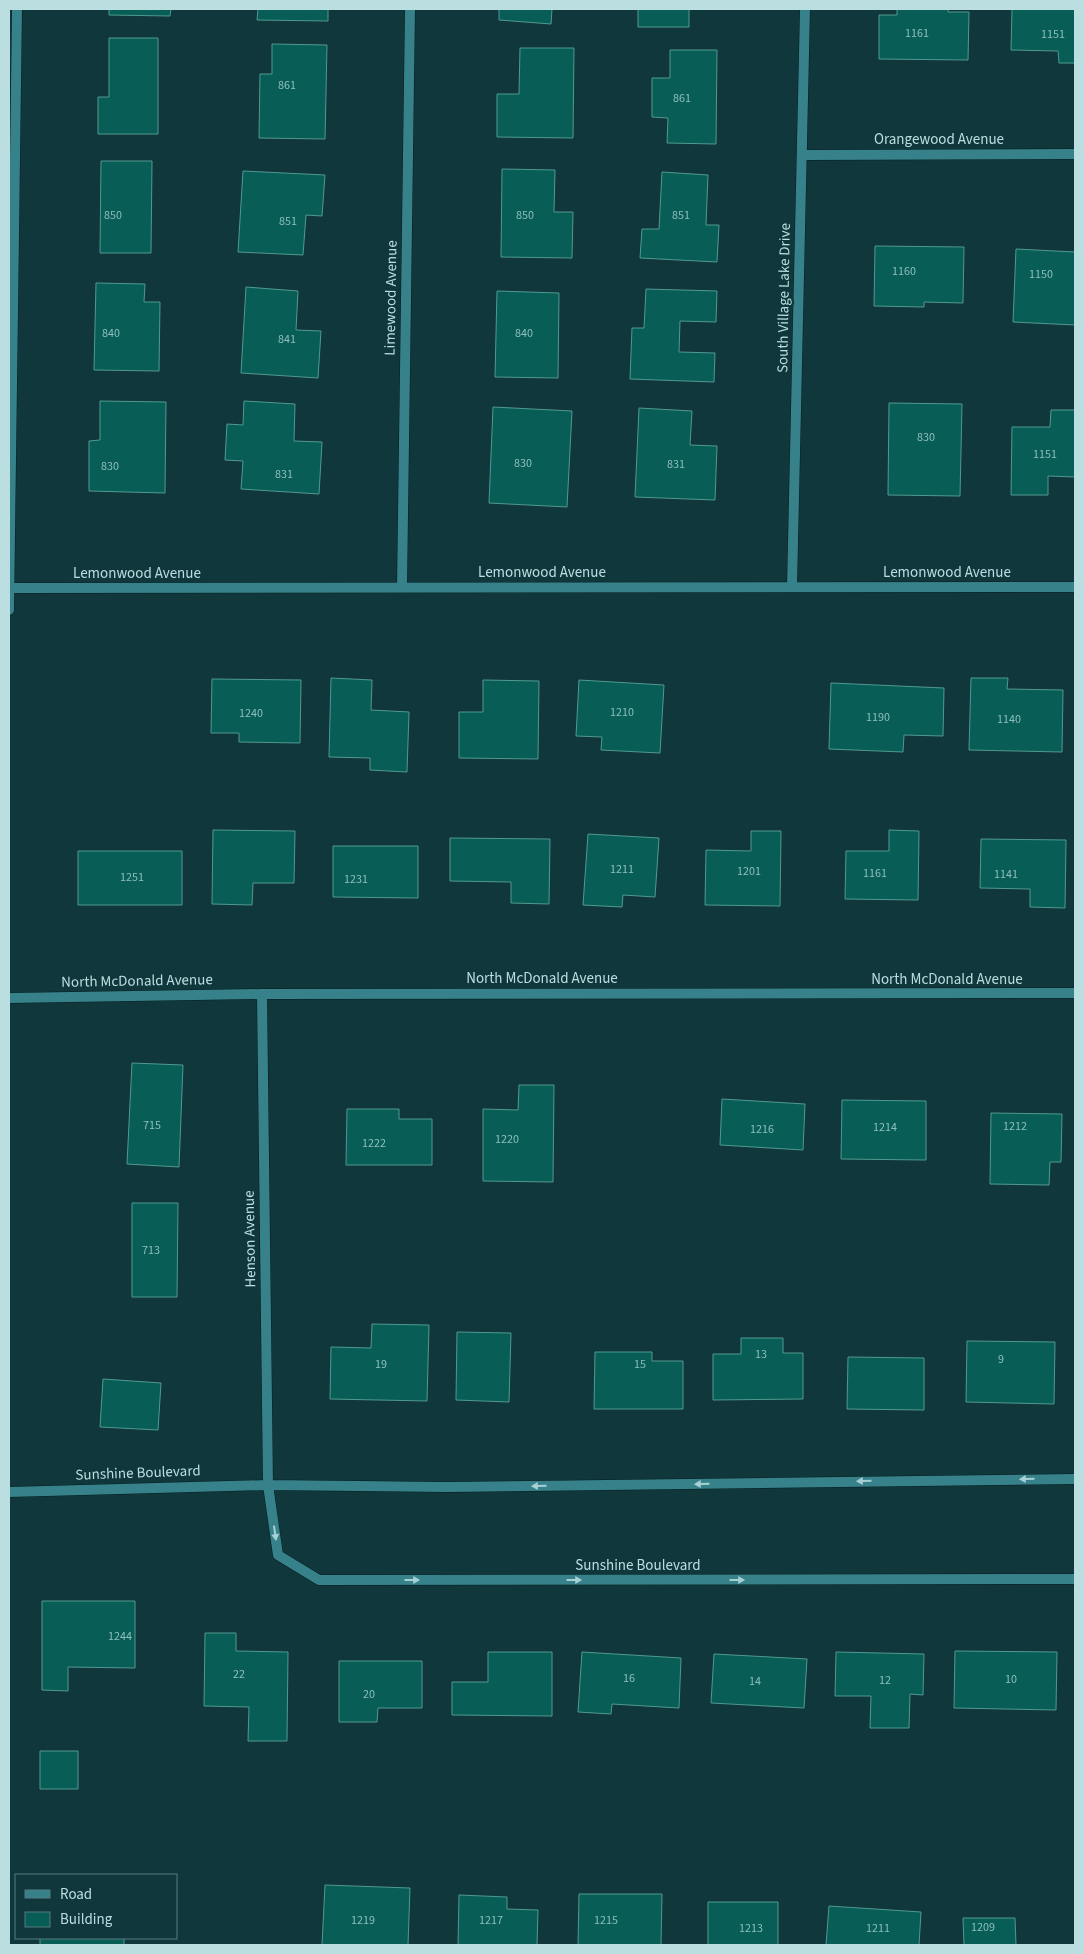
<svg xmlns="http://www.w3.org/2000/svg" width="1084" height="1954" font-family="'Source Sans 3',sans-serif">
<style>
.building{fill:#085e56;stroke:#519990}
.lines{fill:none;stroke-linecap:round;stroke-linejoin:round}
.street-casing{stroke:#061e20;stroke-width:11}
.street{stroke:#37828a;stroke-width:10}
.oneway{fill:#a7d0d4}
.labels{text-anchor:middle;dominant-baseline:central;stroke-width:5;stroke-linejoin:round;paint-order:stroke}
.number-label{font-size:12px;fill:#8ebebe}
.street-label{font-size:15px;fill:#bbdee1;stroke:#10383c}
</style>
<rect width="100%" height="100%" fill="#10383c"/>
<path class="building" d="M 109,9 L 171,9 L 170,16 L 109,15 Z
M 258,9 L 328,9 L 328,21 L 257,20 Z
M 499,9 L 552,9 L 551,24 L 499,20 Z
M 638,9 L 689,9 L 689,27 L 638,27 Z
M 897,9 L 948,9 L 948,12 L 969,12 L 968,60 L 879,59 L 879,15 L 897,15 Z
M 1012,9 L 1075,9 L 1075,63 L 1059,63 L 1058,51 L 1011,50 Z
M 109,38 L 158,38 L 158,134 L 98,134 L 98,97 L 109,97 Z
M 272,44 L 327,45 L 325,139 L 259,138 L 260,74 L 272,74 Z
M 520,48 L 574,48 L 573,138 L 497,137 L 497,94 L 519,94 Z
M 670,50 L 717,50 L 716,144 L 667,143 L 668,118 L 652,117 L 652,78 L 670,78 Z
M 101,161 L 152,161 L 151,253 L 100,253 Z
M 502,169 L 555,170 L 554,212 L 573,212 L 572,258 L 501,257 Z
M 243,171 L 325,175 L 322,216 L 306,215 L 303,255 L 238,252 Z
M 662,172 L 708,175 L 706,225 L 719,225 L 717,262 L 640,258 L 642,229 L 659,229 Z
M 875,246 L 964,247 L 963,303 L 924,302 L 924,307 L 874,306 Z
M 1016,249 L 1075,252 L 1075,325 L 1013,322 Z
M 96,283 L 145,284 L 144,302 L 160,302 L 159,371 L 94,370 Z
M 246,287 L 298,291 L 296,330 L 321,331 L 318,378 L 241,373 Z
M 646,289 L 717,291 L 716,322 L 680,321 L 679,352 L 715,353 L 714,382 L 630,379 L 632,328 L 644,328 Z
M 497,291 L 559,293 L 558,378 L 495,377 Z
M 100,401 L 166,402 L 165,493 L 89,491 L 89,441 L 100,440 Z
M 244,401 L 295,404 L 294,441 L 322,442 L 319,494 L 241,489 L 243,461 L 225,460 L 227,424 L 243,425 Z
M 889,403 L 962,404 L 960,496 L 888,495 Z
M 493,407 L 572,411 L 567,507 L 489,503 Z
M 639,408 L 692,411 L 690,445 L 717,446 L 715,500 L 635,497 Z
M 1051,410 L 1075,410 L 1075,477 L 1048,476 L 1048,495 L 1011,495 L 1012,427 L 1050,427 Z
M 331,678 L 372,680 L 371,710 L 409,712 L 407,772 L 370,770 L 370,758 L 329,757 Z
M 971,678 L 1008,678 L 1007,689 L 1063,690 L 1062,752 L 969,750 Z
M 212,679 L 301,680 L 300,743 L 239,742 L 239,733 L 211,733 Z
M 483,680 L 539,681 L 538,759 L 459,758 L 459,712 L 483,712 Z
M 579,680 L 664,685 L 660,753 L 601,750 L 602,737 L 576,736 Z
M 831,683 L 944,688 L 943,736 L 904,735 L 903,752 L 829,749 Z
M 213,830 L 295,831 L 294,883 L 253,883 L 252,905 L 212,904 Z
M 889,830 L 919,831 L 918,900 L 845,899 L 846,851 L 889,851 Z
M 751,831 L 781,831 L 780,906 L 705,905 L 706,850 L 751,851 Z
M 588,834 L 659,838 L 655,897 L 623,895 L 622,907 L 583,905 Z
M 450,838 L 550,839 L 549,904 L 511,903 L 511,882 L 450,881 Z
M 981,839 L 1066,840 L 1065,908 L 1030,907 L 1030,889 L 980,888 Z
M 333,846 L 418,846 L 418,898 L 333,897 Z
M 78,851 L 182,851 L 182,905 L 78,905 Z
M 132,1063 L 183,1065 L 179,1167 L 127,1164 Z
M 519,1085 L 554,1085 L 553,1182 L 483,1181 L 483,1109 L 518,1110 Z
M 722,1099 L 805,1104 L 803,1150 L 720,1145 Z
M 842,1100 L 926,1101 L 926,1160 L 841,1159 Z
M 347,1109 L 399,1109 L 399,1119 L 432,1119 L 432,1165 L 346,1165 Z
M 991,1113 L 1062,1114 L 1061,1162 L 1050,1162 L 1049,1185 L 990,1184 Z
M 132,1203 L 178,1203 L 177,1297 L 132,1297 Z
M 372,1324 L 429,1325 L 427,1401 L 330,1399 L 331,1347 L 371,1348 Z
M 457,1332 L 511,1333 L 509,1402 L 456,1400 Z
M 741,1338 L 783,1338 L 783,1353 L 803,1353 L 803,1399 L 713,1400 L 713,1354 L 741,1354 Z
M 967,1341 L 1055,1342 L 1054,1404 L 966,1402 Z
M 595,1352 L 652,1352 L 652,1361 L 683,1361 L 683,1409 L 594,1409 Z
M 848,1357 L 924,1358 L 924,1410 L 847,1409 Z
M 103,1379 L 161,1383 L 158,1430 L 100,1427 Z
M 42,1601 L 135,1601 L 135,1668 L 68,1667 L 68,1691 L 42,1690 Z
M 205,1633 L 236,1633 L 236,1651 L 288,1652 L 287,1741 L 248,1741 L 249,1707 L 204,1706 Z
M 955,1651 L 1057,1652 L 1056,1710 L 954,1708 Z
M 488,1652 L 552,1652 L 552,1716 L 452,1715 L 452,1682 L 488,1682 Z
M 582,1652 L 681,1658 L 679,1708 L 612,1704 L 611,1714 L 578,1712 Z
M 836,1652 L 924,1654 L 923,1695 L 910,1694 L 909,1728 L 870,1728 L 871,1696 L 835,1696 Z
M 714,1654 L 807,1659 L 804,1708 L 711,1703 Z
M 339,1661 L 422,1661 L 422,1708 L 378,1708 L 377,1722 L 339,1722 Z
M 40,1751 L 78,1751 L 78,1789 L 40,1789 Z
M 325,1885 L 410,1888 L 408,1945 L 322,1945 Z
M 579,1894 L 662,1894 L 661,1945 L 578,1945 Z
M 459,1895 L 507,1897 L 507,1909 L 538,1910 L 537,1945 L 458,1945 Z
M 708,1902 L 778,1902 L 778,1945 L 708,1945 Z
M 829,1906 L 921,1912 L 919,1945 L 826,1945 Z
M 963,1918 L 1015,1918 L 1016,1945 L 964,1945 Z
M 40,1938 L 124,1938 L 124,1945 L 40,1945 Z"/>
<g class="lines">
<g class="street-casing">
<path id="street" d="M 803,155 L 1075,154
M 402,587 L 410,9
M 792,587 L 805,9
M 10,588 L 1075,587
M 9,610 L 17,9
M 262,994 L 268,1485 L 278,1555 L 319,1580 L 1075,1579
M 9,998 L 262,994 L 1075,993
M 9,1492 L 268,1485 L 446,1487 L 1075,1479"/>
</g>
<use href="#street" class="street"/>
</g>
<defs><path id="oneway-solid" d="M-6-.8H1V-3.2L6.5 0L1 3.2V.8H-6Z" transform="scale(1.25)"/></defs>
<g class="oneway">
<use href="#oneway-solid" transform="translate(1027 1479) rotate(179)"/>
<use href="#oneway-solid" transform="translate(864 1481) rotate(179)"/>
<use href="#oneway-solid" transform="translate(702 1484) rotate(179)"/>
<use href="#oneway-solid" transform="translate(539 1486) rotate(179)"/>
<use href="#oneway-solid" transform="translate(275 1533) rotate(82)"/>
<use href="#oneway-solid" transform="translate(412 1580)"/>
<use href="#oneway-solid" transform="translate(574 1580)"/>
<use href="#oneway-solid" transform="translate(737 1580)"/>
</g>
<g class="labels">
<g class="number-label">
<text x="917" y="33">1161</text>
<text x="1053" y="34">1151</text>
<text x="287" y="85">861</text>
<text x="682" y="98">861</text>
<text x="113" y="215">850</text>
<text x="525" y="215">850</text>
<text x="681" y="215">851</text>
<text x="288" y="221">851</text>
<text x="904" y="271">1160</text>
<text x="1041" y="274">1150</text>
<text x="111" y="333">840</text>
<text x="524" y="333">840</text>
<text x="287" y="339">841</text>
<text x="926" y="437">830</text>
<text x="1045" y="454">1151</text>
<text x="523" y="463">830</text>
<text x="676" y="464">831</text>
<text x="110" y="466">830</text>
<text x="284" y="474">831</text>
<text x="622" y="712">1210</text>
<text x="251" y="713">1240</text>
<text x="878" y="717">1190</text>
<text x="1009" y="719">1140</text>
<text x="622" y="869">1211</text>
<text x="749" y="871">1201</text>
<text x="875" y="873">1161</text>
<text x="1006" y="874">1141</text>
<text x="132" y="877">1251</text>
<text x="356" y="879">1231</text>
<text x="152" y="1125">715</text>
<text x="1015" y="1126">1212</text>
<text x="885" y="1127">1214</text>
<text x="762" y="1129">1216</text>
<text x="507" y="1139">1220</text>
<text x="374" y="1143">1222</text>
<text x="151" y="1250">713</text>
<text x="761" y="1354">13</text>
<text x="1001" y="1359">9</text>
<text x="381" y="1364">19</text>
<text x="640" y="1364">15</text>
<text x="120" y="1636">1244</text>
<text x="239" y="1674">22</text>
<text x="629" y="1678">16</text>
<text x="1011" y="1679">10</text>
<text x="885" y="1680">12</text>
<text x="755" y="1681">14</text>
<text x="369" y="1694">20</text>
<text x="363" y="1920">1219</text>
<text x="491" y="1920">1217</text>
<text x="606" y="1920">1215</text>
<text x="983" y="1927">1209</text>
<text x="751" y="1928">1213</text>
<text x="878" y="1928">1211</text>
</g>
<g class="street-label">
<text x="939" y="139">Orangewood Avenue</text>
<text transform="translate(391 298) rotate(-89)">Limewood Avenue</text>
<text transform="translate(784 298) rotate(-89)">South Village Lake Drive</text>
<text x="542" y="572">Lemonwood Avenue</text>
<text x="947" y="572">Lemonwood Avenue</text>
<text x="137" y="573">Lemonwood Avenue</text>
<text x="542" y="978">North McDonald Avenue</text>
<text x="947" y="979">North McDonald Avenue</text>
<text transform="translate(137 981) rotate(-1)">North McDonald Avenue</text>
<text transform="translate(250 1239) rotate(-91)">Henson Avenue</text>
<text transform="translate(138 1473) rotate(-2)">Sunshine Boulevard</text>
<text x="638" y="1565">Sunshine Boulevard</text>
</g>
</g>
<rect width="1084" height="1954" fill="none" stroke="#bbdee1" stroke-width="20"/>
<rect x="15" y="1874" width="162" height="65" fill="#10383c" stroke="#547a7e"/>
<rect x="25" y="1890" width="25" height="8" fill="#37828a" stroke="#547a7e"/>
<text x="60" y="1899" font-size="15" fill="#bbdee1">Road</text>
<rect x="25" y="1912" width="25" height="15" fill="#085e56" stroke="#547a7e"/>
<text x="60" y="1924" font-size="15" fill="#bbdee1">Building</text>
</svg>
